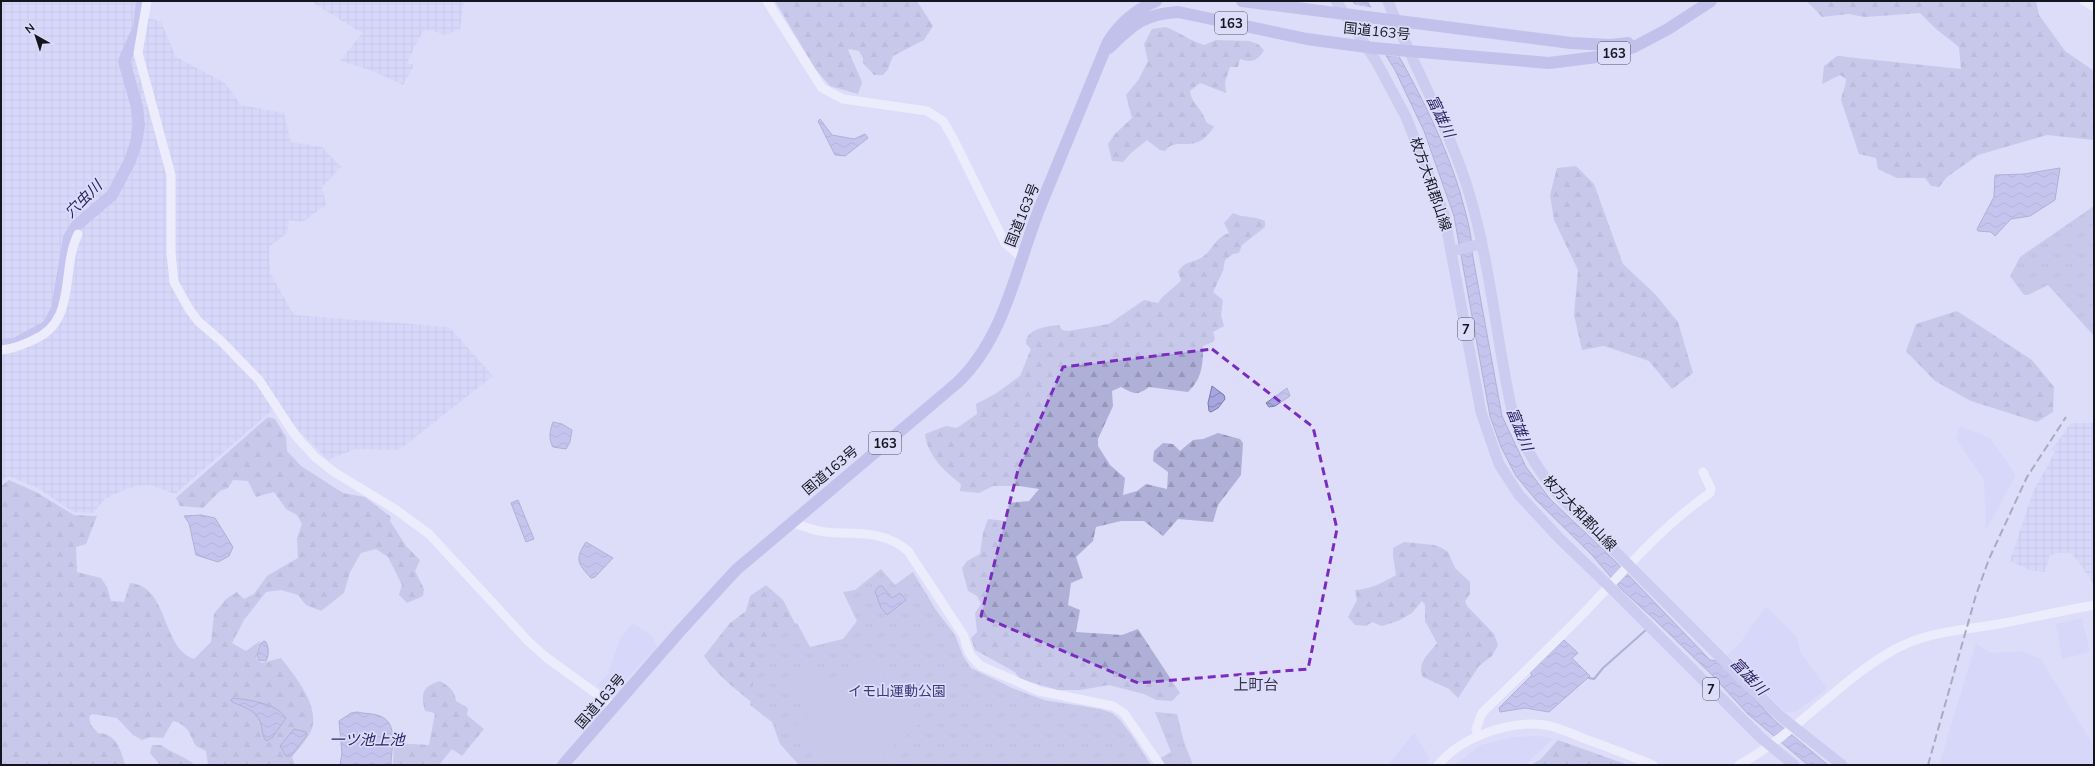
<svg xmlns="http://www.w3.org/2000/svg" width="2095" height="766" font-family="Mulish,'Noto Sans JP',sans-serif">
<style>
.built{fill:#d1d1fb}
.industrial{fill:url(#industrial-grid)}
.forest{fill:url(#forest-firs)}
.park{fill:url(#park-tufts)}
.pitch{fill:#afb0d8}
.water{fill:url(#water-waves);stroke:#7a7aa7}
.pier{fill:#ddddf9}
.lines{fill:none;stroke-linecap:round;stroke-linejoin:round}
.stream{stroke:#7a7aa7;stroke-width:2}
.river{stroke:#a6a6e1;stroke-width:12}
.tertiary{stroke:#fff;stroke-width:9}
.primary{stroke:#b9b8e5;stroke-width:11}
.trunk{stroke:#a2a0dc;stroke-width:12}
.rail{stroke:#6b6b7d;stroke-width:2;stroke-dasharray:8 4;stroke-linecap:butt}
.marked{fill:none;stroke:#7b2cbf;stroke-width:3;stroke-dasharray:8 5;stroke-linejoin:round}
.labels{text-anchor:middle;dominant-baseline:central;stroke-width:3.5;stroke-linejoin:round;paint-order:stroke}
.shield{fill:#ddddf9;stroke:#515162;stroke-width:1}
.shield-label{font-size:13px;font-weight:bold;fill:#151521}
.street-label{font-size:14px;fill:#151521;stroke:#ddddf9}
.park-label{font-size:14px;fill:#3f377d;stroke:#ddddf9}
.water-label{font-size:15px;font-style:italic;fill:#2c2166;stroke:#ddddf9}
.neighbourhood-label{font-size:15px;fill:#35344f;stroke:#ddddf9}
</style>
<defs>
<pattern id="industrial-grid" width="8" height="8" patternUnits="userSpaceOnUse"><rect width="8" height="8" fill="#d1d1fb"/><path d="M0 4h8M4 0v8" fill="none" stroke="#b3b3d7"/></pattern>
<pattern id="forest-firs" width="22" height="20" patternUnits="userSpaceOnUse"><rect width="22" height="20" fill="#afb0d8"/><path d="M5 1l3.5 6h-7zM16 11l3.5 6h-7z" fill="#9696b9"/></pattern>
<pattern id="park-tufts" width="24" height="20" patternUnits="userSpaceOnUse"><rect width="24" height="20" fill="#afb0d8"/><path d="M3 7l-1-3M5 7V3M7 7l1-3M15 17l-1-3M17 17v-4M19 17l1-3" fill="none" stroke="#9696b9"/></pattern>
<pattern id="water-waves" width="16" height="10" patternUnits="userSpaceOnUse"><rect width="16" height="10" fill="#a6a6e1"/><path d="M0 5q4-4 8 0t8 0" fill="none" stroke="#8686b6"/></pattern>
</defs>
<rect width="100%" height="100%" fill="#ddddf9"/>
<path class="built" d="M 1960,426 L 1990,438 L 2016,475 L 1986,530 L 1984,480 L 1956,439 Z
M 1765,607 L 1771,611 L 1796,636 L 1801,653 L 1827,689 L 1796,712 L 1785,712 L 1727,655 L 1740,643 Z
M 2082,618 L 2090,652 L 2062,659 L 2056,624 Z
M 633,623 L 652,636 L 657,648 L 618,688 L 608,690 L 600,687 L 597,685 L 608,674 L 620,639 Z
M 1976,643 L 1991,653 L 2020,651 L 2040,658 L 2094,746 L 2094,765 L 1939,765 Z
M 1414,733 L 1430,759 L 1425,765 L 1388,765 Z
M 1539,736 L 1553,739 L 1525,765 L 1454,765 L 1481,745 L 1513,737 Z"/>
<path class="industrial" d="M 1,1 L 140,1 L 140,15 L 161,22 L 176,57 L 225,83 L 241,105 L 284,113 L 291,142 L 322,147 L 341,167 L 322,187 L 326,205 L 303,222 L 289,220 L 287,233 L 269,247 L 270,273 L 294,315 L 449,327 L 493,376 L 399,450 L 355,449 L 328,460 L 276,407 L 175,494 L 153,486 L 143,485 L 126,489 L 105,499 L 93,513 L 73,512 L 38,488 L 8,476 L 1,482 Z
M 310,1 L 464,1 L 460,29 L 445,35 L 430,30 L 424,31 L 419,38 L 407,63 L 414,65 L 403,85 L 373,71 L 340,61 L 362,33 Z
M 2071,423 L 2094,423 L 2094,585 L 2078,561 L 2071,553 L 2058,553 L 2050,555 L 2045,572 L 2029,570 L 2010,561 L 2032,494 L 2055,452 L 2052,449 Z"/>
<path class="forest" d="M 775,1 L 917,1 L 933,26 L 924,40 L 893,56 L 888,69 L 883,75 L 874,75 L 863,63 L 863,58 L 859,51 L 850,49 L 848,50 L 862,82 L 858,94 L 830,86 L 816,70 Z
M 1807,1 L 2036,1 L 2039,15 L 2065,51 L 2094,71 L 2094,140 L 2047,135 L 1978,155 L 1947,177 L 1939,187 L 1931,186 L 1925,178 L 1897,178 L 1878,169 L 1876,158 L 1859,154 L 1841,100 C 1842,92 1846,87 1846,79 L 1840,75 L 1822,84 L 1824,66 L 1837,56 L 1961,69 L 1959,47 L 1936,29 L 1920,13 L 1865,17 L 1848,14 L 1822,17 Z
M 1166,27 C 1180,33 1191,41 1204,45 L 1216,40 L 1249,41 L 1258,44 L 1264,50 C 1258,61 1251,63 1240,59 L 1238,67 L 1230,67 L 1225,82 L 1226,93 L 1200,83 L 1190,91 C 1192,105 1202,107 1206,122 L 1214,127 C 1209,134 1203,141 1195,143 C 1183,146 1173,140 1165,151 L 1160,150 L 1147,140 L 1131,153 L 1123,162 L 1112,161 L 1108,144 L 1115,134 L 1132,118 L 1126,95 L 1139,79 L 1148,61 L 1144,44 L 1152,29 Z
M 1576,166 L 1594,184 L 1623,264 L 1655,294 L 1678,322 L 1693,373 L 1672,389 L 1649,361 L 1604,346 L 1582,350 L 1574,315 L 1578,270 L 1554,220 L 1550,195 L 1557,168 Z
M 1233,213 C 1245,219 1253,215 1265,221 L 1265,227 L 1242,245 L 1239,253 L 1233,254 L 1225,260 L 1223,271 L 1213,292 L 1223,300 L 1221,315 L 1224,326 L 1213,332 L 1215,339 L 1213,342 L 1203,346 C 1203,365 1202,379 1188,392 L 1149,387 C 1137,396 1134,394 1121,387 L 1112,391 L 1113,406 L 1098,439 L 1098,446 L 1110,465 L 1125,478 L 1123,495 L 1137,491 L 1146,484 L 1167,489 L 1168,472 L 1153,461 L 1154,451 L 1163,443 L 1173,444 L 1180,451 L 1193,440 L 1203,439 L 1218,433 L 1240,439 L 1243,443 L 1241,475 L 1218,505 L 1213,522 L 1178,519 L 1163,536 L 1144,521 L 1121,521 L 1096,527 L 1093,541 L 1076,557 L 1083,578 L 1071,583 L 1068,605 L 1080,610 L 1076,632 L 1122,635 L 1138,629 L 1180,693 L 1172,701 L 1156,700 L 1144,694 L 1109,685 L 1081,690 L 1058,690 L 1020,679 L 1015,672 L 975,650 L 971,638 L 977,632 L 975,613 L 981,604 L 977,596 L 968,591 L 962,568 L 967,561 L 980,554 L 983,533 L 988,519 L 1006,521 L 1008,503 L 1029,501 L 1039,489 L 1019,486 L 993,486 L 979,493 L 960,491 L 961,484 C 945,472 927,455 925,434 L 946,426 L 957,428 L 977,414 L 976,404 L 995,394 L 1020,376 L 1031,349 L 1026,344 C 1025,329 1047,326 1059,325 L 1062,330 L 1068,331 L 1109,324 L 1144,300 L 1158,303 C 1164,293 1174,289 1181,280 L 1178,272 C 1184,261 1192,263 1201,258 C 1214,250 1213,239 1229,233 L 1224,223 Z
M 1957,311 L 2032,360 L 2054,387 L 2053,412 L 2037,422 L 1971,401 L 1935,381 L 1906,351 L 1916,324 Z
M 268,417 L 275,419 L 286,437 L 287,451 L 301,466 L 343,493 L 365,497 L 391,517 L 390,521 L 406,546 L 420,560 L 415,571 L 424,589 L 423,596 L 407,603 L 399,595 L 402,585 L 388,557 L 376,549 L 361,553 L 350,572 L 344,593 L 321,611 L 306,605 L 298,595 L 281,590 L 266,592 L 244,620 L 232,643 L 246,651 L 260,641 L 256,658 L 262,663 L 281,658 C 295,676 321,707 311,731 C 307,740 298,749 292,757 L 295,765 L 208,765 L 206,751 L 196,746 C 189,734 189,725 173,721 L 163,738 L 151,737 L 142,740 L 133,735 L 117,718 L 92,714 L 89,717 L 91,725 L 98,733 C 116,733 121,750 125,765 L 1,765 L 1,486 L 9,480 L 36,492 L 74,515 L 97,516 L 86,544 L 76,547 L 77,572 L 101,578 L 107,587 L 111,601 L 124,602 L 130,583 C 169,586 161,648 194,659 L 211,642 L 214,614 L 226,599 L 237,592 L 244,599 L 254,594 L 267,576 L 298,558 L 297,538 L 302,524 L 297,515 L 286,509 L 274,492 L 256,497 L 248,481 L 233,480 L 228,488 L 220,491 L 203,508 L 180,506 L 176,498 Z
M 1404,542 L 1434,545 L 1442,548 L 1448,552 L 1455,568 L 1470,582 L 1470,594 L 1465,601 L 1467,606 L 1494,634 L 1498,645 L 1492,656 L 1479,666 L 1458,698 L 1449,689 L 1423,677 C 1416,663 1429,654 1437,643 L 1425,621 L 1425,605 L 1422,601 L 1412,613 L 1398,621 L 1382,626 L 1372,622 L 1366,626 L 1355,625 L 1348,617 L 1357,600 L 1355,590 C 1371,589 1382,583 1396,575 L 1393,556 L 1393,548 Z
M 766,585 L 783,600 L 805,643 L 769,715 C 745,697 721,680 704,656 L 730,623 L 746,611 L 750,596 Z
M 440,681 C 449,686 455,691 456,701 L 468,708 L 467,715 L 484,729 L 462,756 L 452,749 L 439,765 L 393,765 L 394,743 L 429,745 L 435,713 L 425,711 C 420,693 423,686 440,681 Z
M 1558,740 L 1628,765 L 1531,765 L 1541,759 Z
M 152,745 L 161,745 C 171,753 185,756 195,765 L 160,765 L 150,753 Z"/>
<path class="park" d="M 2094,206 L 2094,336 L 2048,285 L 2028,295 L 2024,295 L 2010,276 L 2020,257 Z
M 881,569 L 895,585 L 913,572 L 936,610 L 955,635 L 963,656 L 971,668 L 1012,688 L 1044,700 L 1100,709 L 1112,713 L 1120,720 L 1133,737 L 1151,765 L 799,765 L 780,744 L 772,722 L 750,705 L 758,648 L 797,623 L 810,647 L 843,639 L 857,621 L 843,592 L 855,590 Z
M 1155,712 L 1177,714 L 1184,742 L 1193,765 L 1164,765 L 1159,759 L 1171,752 Z"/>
<path class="pitch" d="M 865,652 L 921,722 L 873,765 C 832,765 806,766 794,727 L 838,687 L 835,681 Z
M 807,661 L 831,685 L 808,708 L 784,683 Z"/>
<path class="water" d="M 1353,1 L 1367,1 C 1403,62 1439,124 1460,192 C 1465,212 1472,231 1472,252 L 1502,416 L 1526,467 L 1550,499 L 1612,558 L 1710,660 L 1719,661 L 1775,721 L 1828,765 L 1808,765 L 1748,714 L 1712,675 L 1654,619 L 1621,589 L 1592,555 L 1536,500 L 1516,476 L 1501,447 L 1490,416 L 1454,216 L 1424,131 L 1395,70 Z
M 820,119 L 832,135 L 854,139 L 865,134 L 868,138 L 845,156 L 835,155 L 818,121 Z
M 2060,168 L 2055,200 L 2030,216 L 2011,219 L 1995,236 L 1991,232 L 1978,231 L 1977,229 L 1994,197 L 1995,175 L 2024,174 Z
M 1212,386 L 1224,395 L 1225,399 L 1218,408 L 1211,412 L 1209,411 L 1208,403 Z
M 1287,388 L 1290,396 L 1275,406 L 1269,407 L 1266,403 Z
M 553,422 L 562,424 L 572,430 L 570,442 L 566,449 L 553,447 C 548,439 550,430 553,422 Z
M 518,500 L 534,539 L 526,542 L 511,503 Z
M 201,515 L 215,518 L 233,547 L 229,556 L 218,562 L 196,555 L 189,523 L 184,516 Z
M 586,542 L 613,558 L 595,577 L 591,578 C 577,563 575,559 586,542 Z
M 879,586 L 882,586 L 892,598 L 900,593 L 906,600 L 887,615 L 881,608 L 875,591 Z
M 1564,640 L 1578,653 L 1572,658 L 1590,676 L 1549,712 L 1525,708 L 1500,712 L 1499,708 L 1532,675 L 1530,672 Z
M 264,641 L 266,642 C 269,648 269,655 266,661 L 259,660 L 257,656 L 260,644 Z
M 233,698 C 250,700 276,703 286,718 L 272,738 L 266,741 C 261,734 263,726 259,719 C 255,710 241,706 232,702 L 231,700 Z
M 357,712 C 365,714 373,713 380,716 C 399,723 391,749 391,765 L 340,765 L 342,753 L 339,721 L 351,713 Z
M 294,729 L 306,732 L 307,735 L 291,756 L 286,756 L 280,746 Z"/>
<path class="pier" d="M 1352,4 L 1373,8 L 1402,57 L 1385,55 Z"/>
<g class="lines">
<path class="stream" d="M 1589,678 L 1594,679 L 1603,668 L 1647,629"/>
<path class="river" d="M 1,345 L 15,344 L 48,326 L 57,309 L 69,238 L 76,226 L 112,195 L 130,161 L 136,143 L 139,125 L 137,107 L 124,61 L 139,27 L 142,1"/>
<path class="tertiary" d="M 147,1 L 138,53 L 171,175 L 171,252 L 174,282 L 189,309 L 198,321 L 221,341 L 259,380 L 295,435 L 315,457 L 334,472 L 395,509 L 429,534 L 529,642 L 547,658 L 615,707
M 767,1 L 822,88 L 843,99 L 927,111 L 943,121 L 953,138 L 1005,243 L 1021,257
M 2084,1 L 2094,7
M 1,350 C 13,349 22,345 33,340 C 78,321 60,271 78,234
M 791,522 C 802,526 814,531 825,532 C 855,535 883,529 908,551 L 964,636 C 967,650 970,657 981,666 L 1039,691 L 1113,706 L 1124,713 L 1160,765
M 1478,735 L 1476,729 L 1482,713 C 1513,683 1545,652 1576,621 C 1619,577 1658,529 1710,493 L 1711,489 L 1703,472
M 1438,765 C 1461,737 1509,720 1545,725 C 1558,727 1573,734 1585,739 C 1608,747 1631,756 1653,765
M 1739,765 C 1795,734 1837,683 1890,652 C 1926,631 1959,631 1999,624 C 2030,618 2062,611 2094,605"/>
<path class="primary" d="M 1336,1 L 1376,61 L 1406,117 L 1444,214 L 1481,412 L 1499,464 L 1519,495 L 1560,539 L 1609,586 L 1760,737 L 1794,765
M 1388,1 C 1413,67 1450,128 1470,196 C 1490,264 1496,336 1511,406 C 1518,438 1535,465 1555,491 L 1752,689 L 1780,716 L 1842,765
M 1452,251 L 1481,244"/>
<path class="trunk" d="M 1242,1 L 1571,43 L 1611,45 L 1628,43
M 1109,48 C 1133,25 1143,14 1178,12 L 1307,39 L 1374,48 L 1549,63 L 1605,56 L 1634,47 L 1668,29 L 1711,1
M 563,765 L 680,631 L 736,570 L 957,383 C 1005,338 1016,267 1040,207 C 1063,152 1085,97 1108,42 C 1120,23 1135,10 1156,1"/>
<path class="rail" d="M 1928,765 L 1976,595 L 1989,559 L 2027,477 L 2066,417"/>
</g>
<path d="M0 0H2095V766H0ZM 1212,349 L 1313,427 L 1337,529 L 1308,669 L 1138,683 L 981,616 L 1018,470 L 1063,367 Z" fill="#ddddf9" fill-opacity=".55" fill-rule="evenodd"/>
<path class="marked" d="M 1212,349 L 1313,427 L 1337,529 L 1308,669 L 1138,683 L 981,616 L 1018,470 L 1063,367 Z"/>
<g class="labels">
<g class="shield">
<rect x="1215" y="12" width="32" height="22" rx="3"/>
<rect x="1598" y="42" width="32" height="22" rx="3"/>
<rect x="1458" y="318" width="16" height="22" rx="3"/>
<rect x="869" y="432" width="32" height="22" rx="3"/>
<rect x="1703" y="678" width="16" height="22" rx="3"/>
</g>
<g class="shield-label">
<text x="1231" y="23">163</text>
<text x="1614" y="53">163</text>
<text x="1466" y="329">7</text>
<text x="885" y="443">163</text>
<text x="1711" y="689">7</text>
</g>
<g class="street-label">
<text transform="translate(1377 31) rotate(6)">国道163号</text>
<text transform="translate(1431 184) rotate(71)">枚方大和郡山線</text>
<text transform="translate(1022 215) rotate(-68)">国道163号</text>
<text transform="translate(830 470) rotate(-40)">国道163号</text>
<text transform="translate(1580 513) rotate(46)">枚方大和郡山線</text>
<text transform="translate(600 701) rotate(-49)">国道163号</text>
</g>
<g class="park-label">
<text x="897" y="691">イモ山運動公園</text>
</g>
<g class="water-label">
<text transform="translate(1441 116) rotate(64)">富雄川</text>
<text transform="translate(83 199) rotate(-45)">穴虫川</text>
<text transform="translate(1520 429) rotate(68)">富雄川</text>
<text transform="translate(1749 676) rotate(46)">富雄川</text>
<text x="367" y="739">一ツ池上池</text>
</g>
<g class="neighbourhood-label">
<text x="1256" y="684">上町台</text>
</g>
</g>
<rect width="2095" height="766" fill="none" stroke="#151521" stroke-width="4"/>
<g transform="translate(36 36) rotate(321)" stroke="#ddddf9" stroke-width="3" paint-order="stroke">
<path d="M0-3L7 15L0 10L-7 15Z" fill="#151521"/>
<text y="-6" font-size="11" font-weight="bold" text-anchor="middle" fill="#151521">N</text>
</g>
</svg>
